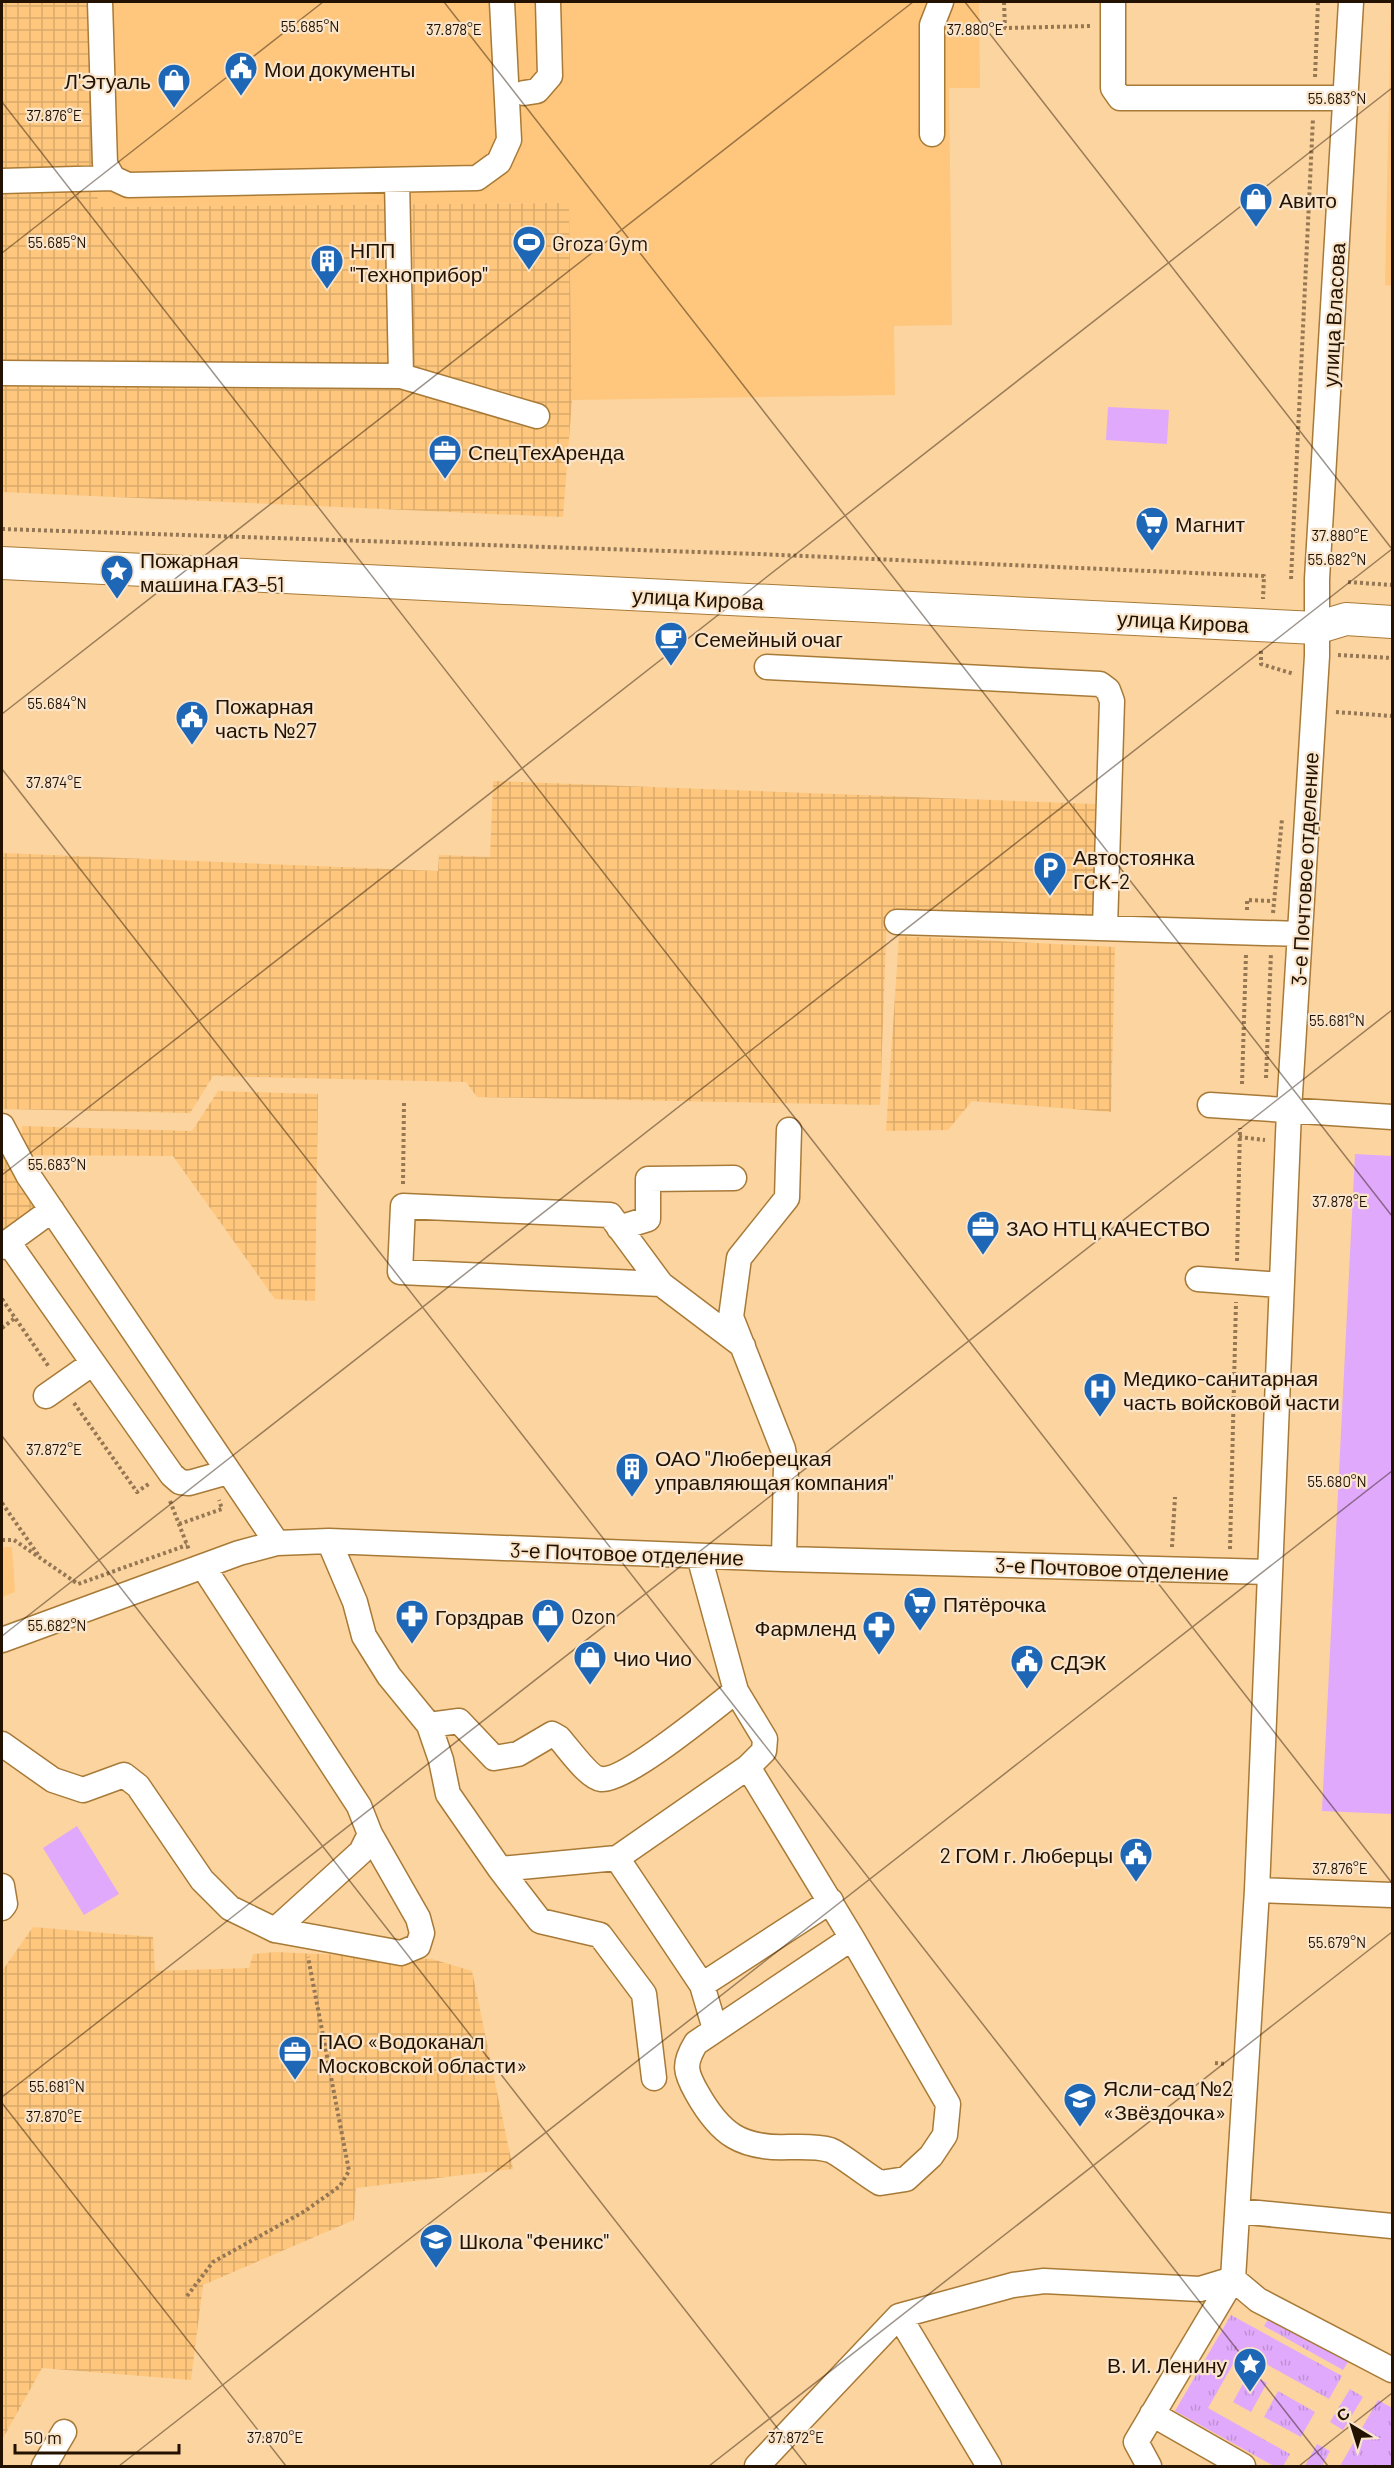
<svg xmlns="http://www.w3.org/2000/svg" width="1394" height="2468" font-family="Barlow,sans-serif">
<style>
.built{fill:#fec77d}
.industrial{fill:url(#industrial-grid)}
.grass{fill:url(#grass-tufts)}
.pitch{fill:#e0a9fb}
.lines{fill:none;stroke-linecap:round;stroke-linejoin:round}
.minor-casing{stroke:#a87a37;stroke-width:27}
.major-casing{stroke:#a87a37;stroke-width:34}
.path{stroke:#957754;stroke-width:4;stroke-dasharray:3 3;stroke-linecap:butt}
.minor{stroke:#fff;stroke-width:24}
.major{stroke:#fff;stroke-width:32}
.ticks{fill:none;stroke:#241200;stroke-width:1.5;stroke-opacity:0.45}
.labels{text-anchor:middle;dominant-baseline:central;stroke-width:4.5;stroke-linejoin:round;paint-order:stroke}
.poi-label{font-size:21px;fill:#241200;stroke:#f9e5cb;text-anchor:start}
.street-label{font-size:21px;fill:#241200;stroke:#f9e5cb}
.ticks-label{font-size:15px;text-anchor:middle;fill:#241200;stroke:#f9e5cb;stroke-width:4.5;stroke-linejoin:round;paint-order:stroke}
</style>
<defs>
<pattern id="industrial-grid" width="8" height="8" patternUnits="userSpaceOnUse" patternTransform="scale(1.5)"><rect width="8" height="8" fill="#fec77d"/><path d="M0 4h8M4 0v8" fill="none" stroke="#daaa6a"/></pattern>
<pattern id="grass-tufts" width="24" height="20" patternUnits="userSpaceOnUse" patternTransform="scale(1.5)"><rect width="24" height="20" fill="#e0a9fb"/><path d="M3 7l-1-3M5 7V3M7 7l1-3M15 17l-1-3M17 17v-4M19 17l1-3" fill="none" stroke="#c090d5"/></pattern>
</defs>
<rect width="100%" height="100%" fill="#fcd4a0"/>
<path class="built" d="M 92,2 L 979,2 L 980,88 L 949,88 L 952,325 L 894,326 L 895,395 L 572,400 L 569,203 L 98,207 Z
M 1391,2 L 1392,2 L 1392,286 L 1385,285 Z
M 2,1547 L 12,1547 L 15,1592 L 2,1597 Z"/>
<path class="industrial" d="M 2,2 L 83,2 L 93,8 L 98,207 L 569,203 L 572,400 L 563,517 L 2,492 Z
M 493,781 L 1096,804 L 1093,922 L 887,913 L 880,1105 L 477,1097 L 466,1082 L 213,1076 L 190,1113 L 3,1109 L 2,1107 L 2,853 L 438,871 L 439,855 L 490,857 Z
M 899,936 L 1115,947 L 1111,1112 L 972,1101 L 948,1130 L 886,1131 Z
M 218,1091 L 318,1094 L 315,1301 L 275,1299 L 173,1156 L 21,1155 L 22,1126 L 192,1131 Z
M 2,1113 L 17,1135 L 45,1206 L 2,1237 Z
M 33,1927 L 153,1937 L 155,1971 L 249,1968 L 253,1954 L 275,1952 L 432,1959 L 472,1971 L 513,2169 L 356,2188 L 354,2220 L 203,2285 L 191,2380 L 42,2368 L 2,2440 L 2,1971 Z"/>
<path class="grass" d="M 1231,2315 L 1342,2376 L 1329,2399 L 1241,2350 L 1208,2408 L 1290,2454 L 1283,2466 L 1274,2466 L 1175,2411 Z
M 1269,2318 L 1348,2362 L 1343,2370 L 1264,2326 Z
M 1249,2373 L 1267,2383 L 1251,2412 L 1233,2402 Z
M 1350,2389 L 1363,2397 L 1343,2430 L 1330,2422 Z
M 1278,2391 L 1315,2412 L 1301,2437 L 1264,2417 Z
M 1378,2400 L 1392,2408 L 1392,2466 L 1340,2466 Z
M 1317,2444 L 1330,2451 L 1322,2466 L 1305,2466 Z"/>
<path class="pitch" d="M 1108,407 L 1169,410 L 1167,444 L 1106,440 Z
M 1355,1154 L 1392,1156 L 1392,1814 L 1322,1811 Z
M 77,1826 L 119,1894 L 84,1915 L 43,1848 Z"/>
<g class="lines">
<g class="minor-casing">
<path id="minor" d="M 100,2 L 105,164 L 113,178 L 128,185 L 477,178 L 499,162 L 509,140 L 502,2
M 1113,2 L 1113,88 L 1120,98 L 1345,98
M 1351,2 L 1317,579 L 1317,656 L 1289,1111 L 1257,1890 L 1233,2279 L 1258,2300 L 1392,2370
M 524,93 L 537,91 L 550,76 L 548,2
M 932,134 L 932,25 L 941,2
M 397,180 L 401,376
M 2,181 L 113,178
M 2,373 L 401,376 L 537,416
M 767,667 L 1100,684 L 1108,690 L 1112,701 L 1105,928
M 897,922 L 1300,934
M 1210,1105 L 1392,1117
M 2,1126 L 28,1175 L 277,1543
M 619,1228 L 648,1219 L 648,1179 L 734,1178
M 8,1242 L 52,1210
M 2,1247 L 8,1242 L 172,1475 L 180,1482 L 189,1483 L 228,1472
M 1198,1279 L 1281,1285
M 661,1284 L 610,1215 L 403,1206 L 400,1272 L 661,1284 L 743,1346
M 46,1396 L 93,1363
M 329,1541 L 355,1602 L 364,1636 L 389,1676 L 429,1725 L 459,1721 L 494,1758 L 518,1754 L 552,1734 L 559,1738 C 568,1748 589,1778 601,1779 C 625,1782 714,1708 736,1691 L 765,1739 L 764,1751 L 748,1767 L 852,1938 L 696,2043 C 683,2064 685,2072 697,2093 C 720,2134 741,2149 789,2147 C 801,2147 818,2146 830,2150 C 841,2154 867,2176 880,2183 L 906,2179 L 931,2156 L 945,2135 L 948,2104 L 852,1938
M 699,1556 L 736,1691
M 784,1559 L 786,1466 L 783,1449 L 731,1317 L 739,1258 L 787,1198 L 789,1130
M 2,1640 L 239,1553 L 277,1543 L 329,1541 L 784,1559 L 1269,1572
M 429,1725 L 441,1760 L 448,1794 L 500,1869 L 617,1858 L 702,1985 L 715,2029
M 2,1744 L 53,1780 L 83,1790 L 124,1775 L 138,1786 L 202,1880 L 230,1908 L 275,1930 L 361,1852 L 370,1834 L 359,1806 L 204,1568
M 617,1858 L 748,1767
M 500,1869 L 540,1921 L 600,1935 L 644,1994 L 654,2078
M 2,1886 L 5,1904 L 2,1908
M 1257,1890 L 1392,1895
M 275,1930 L 401,1953 L 418,1946 L 422,1933 L 418,1918 L 370,1834
M 702,1985 L 831,1901
M 1238,2211 L 1392,2226
M 899,2316 L 989,2466
M 1152,2414 L 1243,2466
M 44,2466 L 64,2432
M 757,2466 L 899,2316 L 1013,2285 L 1044,2281 L 1200,2289 L 1233,2279
M 1149,2466 L 1136,2442 L 1233,2279"/>
</g>
<g class="major-casing">
<path id="major" d="M 2,563 L 1316,628 L 1346,619 L 1392,622"/>
</g>
<path class="path" d="M 1004,2 L 1005,28 L 1091,26
M 1315,77 L 1318,2
M 2,529 L 758,554 L 1264,576 L 1263,599
M 1291,579 L 1313,118
M 1348,582 L 1392,585
M 1261,651 L 1261,664 L 1294,674
M 1338,655 L 1392,658
M 1336,712 L 1392,716
M 1247,910 L 1247,900 L 1273,901
M 1273,913 L 1282,819
M 1266,1078 L 1271,953
M 1242,1084 L 1246,954
M 1239,1137 L 1265,1140
M 403,1184 L 404,1103
M 1237,1261 L 1240,1128
M 2,1299 L 49,1367
M 2,1328 L 15,1318
M 74,1403 L 137,1492 L 150,1483
M 170,1501 L 189,1550
M 2,1503 L 39,1556
M 179,1524 L 222,1509 L 219,1500
M 2,1540 L 14,1540 L 78,1584 L 187,1545
M 1172,1547 L 1175,1497
M 1230,1549 L 1236,1302
M 1215,2063 L 1226,2064
M 187,2296 L 213,2262 L 305,2211 L 340,2186 L 349,2171 L 308,1957"/>
<use href="#minor" class="minor"/>
<use href="#major" class="major"/>
</g>
<path class="ticks" d="M 444,2 L 1392,1216M 965,2 L 1392,549M 2,102 L 1392,1883M 2,253 L 323,2M 2,714 L 913,2M 2,769 L 1328,2466M 2,1175 L 1392,88M 2,1436 L 807,2466M 2,1636 L 1392,549M 2,2097 L 1392,1010M 2,2103 L 286,2466M 119,2466 L 1392,1471M 709,2466 L 1392,1932M 1299,2466 L 1392,2393"/>
<defs>
<g id="civic-pin" transform="scale(1.725)"><path d="M0 17L-7.5 6A9.5 9.5 0 1 1 7.5 6Z" fill="#1d67b6" stroke="#f9e5cb"/><path d="M-.6-6.5H3V-4.5H.6V-3L4-1V1h2V6H-6V1h2V-1L-.6-3ZM-1.2 2.5V6h2.4V2.5Z" fill="#fff"/></g>
<g id="shop-pin" transform="scale(1.725)"><path d="M0 17L-7.5 6A9.5 9.5 0 1 1 7.5 6Z" fill="#1d67b6" stroke="#f9e5cb"/><path d="M-5-2.5h2.3a2.7 3.5 0 0 1 5.4 0H5L5.5 6h-11ZM-1.5-2.5h3a1.5 2.3 0 0 0-3 0Z" fill="#fff"/></g>
<g id="stadium-pin" transform="scale(1.725)"><path d="M0 17L-7.5 6A9.5 9.5 0 1 1 7.5 6Z" fill="#1d67b6" stroke="#f9e5cb"/><path d="M0-5a6.5 5 0 1 0 0 10a6.5 5 0 1 0 0-10ZM-3.5-1.8h7v3.6h-7Z" fill="#fff"/></g>
<g id="building-pin" transform="scale(1.725)"><path d="M0 17L-7.5 6A9.5 9.5 0 1 1 7.5 6Z" fill="#1d67b6" stroke="#f9e5cb"/><path d="M-4-6H4V6H1V3H-1V6H-4ZM-2.5-4.3h1.7v1.8h-1.7ZM.8-4.3h1.7v1.8H.8ZM-2.5-1h1.7V.8h-1.7ZM.8-1h1.7V.8H.8Z" fill="#fff"/></g>
<g id="office-pin" transform="scale(1.725)"><path d="M0 17L-7.5 6A9.5 9.5 0 1 1 7.5 6Z" fill="#1d67b6" stroke="#f9e5cb"/><path d="M-6-3h4V-5.5h4V-3h4V5H-6ZM-1-4.5V-3h2v-1.5ZM-6 0V1H6V0Z" fill="#fff"/></g>
<g id="supermarket-pin" transform="scale(1.725)"><path d="M0 17L-7.5 6A9.5 9.5 0 1 1 7.5 6Z" fill="#1d67b6" stroke="#f9e5cb"/><path d="M-6-5.5h2.5l.6 2H6L4.5 2H-2.5L-4.4-4H-6ZM-1.5 3.2a1.3 1.3 0 1 0 .1 0ZM3 3.2a1.3 1.3 0 1 0 .1 0Z" fill="#fff"/></g>
<g id="sight-pin" transform="scale(1.725)"><path d="M0 17L-7.5 6A9.5 9.5 0 1 1 7.5 6Z" fill="#1d67b6" stroke="#f9e5cb"/><path d="M0-6L1.8-2.2L6-1.7L2.9 1.2L3.7 5.4L0 3.3L-3.7 5.4L-2.9 1.2L-6-1.7L-1.8-2.2Z" fill="#fff"/></g>
<g id="cafe-pin" transform="scale(1.725)"><path d="M0 17L-7.5 6A9.5 9.5 0 1 1 7.5 6Z" fill="#1d67b6" stroke="#f9e5cb"/><path d="M-5.5-4.5H6V0H3Q3 3.5 0 3.5H-2.5Q-5.5 3.5-5.5 0ZM3-3.2v2h1.7v-2ZM-6 4.5H4V6H-6Z" fill="#fff"/></g>
<g id="parking-pin" transform="scale(1.725)"><path d="M0 17L-7.5 6A9.5 9.5 0 1 1 7.5 6Z" fill="#1d67b6" stroke="#f9e5cb"/><path d="M-3.5-5.5H1a3.5 3.5 0 0 1 0 7H-1V5.5H-3.5ZM-1-3.4V-.6H.8a1.4 1.4 0 0 0 0-2.8Z" fill="#fff"/></g>
<g id="hospital-pin" transform="scale(1.725)"><path d="M0 17L-7.5 6A9.5 9.5 0 1 1 7.5 6Z" fill="#1d67b6" stroke="#f9e5cb"/><path d="M-5-5h3v3.5h4V-5h3V5h-3V1.5h-4V5h-3Z" fill="#fff"/></g>
<g id="pharmacy-pin" transform="scale(1.725)"><path d="M0 17L-7.5 6A9.5 9.5 0 1 1 7.5 6Z" fill="#1d67b6" stroke="#f9e5cb"/><path d="M-2-6h4v4h4v4h-4v4h-4v-4h-4v-4h4Z" fill="#fff"/></g>
<g id="school-pin" transform="scale(1.725)"><path d="M0 17L-7.5 6A9.5 9.5 0 1 1 7.5 6Z" fill="#1d67b6" stroke="#f9e5cb"/><path d="M0-5L7-2L0 1L-7-2ZM-4 1L0 2.5L4 1V4Q0 6-4 4Z" fill="#fff"/></g>
</defs>
<g fill-rule="evenodd">
<use href="#civic-pin" x="241" y="68"/>
<use href="#shop-pin" x="174" y="80"/>
<use href="#shop-pin" x="1256" y="199"/>
<use href="#stadium-pin" x="529" y="242"/>
<use href="#building-pin" x="327" y="261"/>
<use href="#office-pin" x="445" y="451"/>
<use href="#supermarket-pin" x="1152" y="523"/>
<use href="#sight-pin" x="117" y="571"/>
<use href="#cafe-pin" x="671" y="638"/>
<use href="#civic-pin" x="192" y="717"/>
<use href="#parking-pin" x="1050" y="868"/>
<use href="#office-pin" x="983" y="1227"/>
<use href="#hospital-pin" x="1100" y="1389"/>
<use href="#building-pin" x="632" y="1469"/>
<use href="#supermarket-pin" x="920" y="1603"/>
<use href="#shop-pin" x="548" y="1615"/>
<use href="#pharmacy-pin" x="412" y="1616"/>
<use href="#pharmacy-pin" x="879" y="1627"/>
<use href="#shop-pin" x="590" y="1657"/>
<use href="#civic-pin" x="1027" y="1661"/>
<use href="#civic-pin" x="1136" y="1854"/>
<use href="#office-pin" x="295" y="2052"/>
<use href="#school-pin" x="1080" y="2099"/>
<use href="#school-pin" x="436" y="2240"/>
<use href="#sight-pin" x="1250" y="2364"/>
</g>
<g class="labels">
<g class="poi-label">
<text x="264" y="68">Мои документы</text>
<text x="151" y="80" text-anchor="end">Л'Этуаль</text>
<text x="1279" y="199">Авито</text>
<text x="552" y="242">Groza Gym</text>
<text x="350" y="249">НПП<tspan x="350" dy="24">"Техноприбор"</tspan></text>
<text x="468" y="451">СпецТехАренда</text>
<text x="1175" y="523">Магнит</text>
<text x="140" y="559">Пожарная<tspan x="140" dy="24">машина ГАЗ-51</tspan></text>
<text x="694" y="638">Семейный очаг</text>
<text x="215" y="705">Пожарная<tspan x="215" dy="24">часть №27</tspan></text>
<text x="1073" y="856">Автостоянка<tspan x="1073" dy="24">ГСК-2</tspan></text>
<text x="1006" y="1227">ЗАО НТЦ КАЧЕСТВО</text>
<text x="1123" y="1377">Медико-санитарная<tspan x="1123" dy="24">часть войсковой части</tspan></text>
<text x="655" y="1457">ОАО "Люберецкая<tspan x="655" dy="24">управляющая компания"</tspan></text>
<text x="943" y="1603">Пятёрочка</text>
<text x="571" y="1615">Ozon</text>
<text x="435" y="1616">Горздрав</text>
<text x="856" y="1627" text-anchor="end">Фармленд</text>
<text x="613" y="1657">Чио Чио</text>
<text x="1050" y="1661">СДЭК</text>
<text x="1113" y="1854" text-anchor="end">2 ГОМ г. Люберцы</text>
<text x="318" y="2040">ПАО «Водоканал<tspan x="318" dy="24">Московской области»</tspan></text>
<text x="1103" y="2087">Ясли-сад №2<tspan x="1103" dy="24">«Звёздочка»</tspan></text>
<text x="459" y="2240">Школа "Феникс"</text>
<text x="1227" y="2364" text-anchor="end">В. И. Ленину</text>
</g>
<g class="street-label">
<text transform="translate(1333 315) rotate(-87)">улица Власова</text>
<text transform="translate(698 598) rotate(3)">улица Кирова</text>
<text transform="translate(1183 621) rotate(3)">улица Кирова</text>
<text transform="translate(1304 869) rotate(-87)">3-е Почтовое отделение</text>
<text transform="translate(627 1553) rotate(2)">3-е Почтовое отделение</text>
<text transform="translate(1112 1568) rotate(2)">3-е Почтовое отделение</text>
</g>
</g>
<g class="ticks-label">
<text x="310" y="32">55.685°N</text>
<text x="454" y="35">37.878°E</text>
<text x="975" y="35">37.880°E</text>
<text x="1337" y="104">55.683°N</text>
<text x="54" y="121">37.876°E</text>
<text x="57" y="248">55.685°N</text>
<text x="1340" y="541">37.880°E</text>
<text x="1337" y="565">55.682°N</text>
<text x="57" y="709">55.684°N</text>
<text x="54" y="788">37.874°E</text>
<text x="1337" y="1026">55.681°N</text>
<text x="57" y="1170">55.683°N</text>
<text x="1340" y="1207">37.878°E</text>
<text x="54" y="1455">37.872°E</text>
<text x="1337" y="1487">55.680°N</text>
<text x="57" y="1631">55.682°N</text>
<text x="1340" y="1874">37.876°E</text>
<text x="1337" y="1948">55.679°N</text>
<text x="57" y="2092">55.681°N</text>
<text x="54" y="2122">37.870°E</text>
<text x="275" y="2443">37.870°E</text>
<text x="796" y="2443">37.872°E</text>
</g>
<rect width="1394" height="2468" fill="none" stroke="#241200" stroke-width="6"/>
<g transform="translate(1352 2426) rotate(322)" stroke="#f9e5cb" stroke-width="4.5" paint-order="stroke">
<path d="M0-4.5L10 22L0 15L-10 22Z" fill="#241200"/>
<text y="-9" font-size="16" font-weight="bold" text-anchor="middle" fill="#241200">С</text>
</g>
<path d="M15 2444v9h164v-9" fill="none" stroke="#241200" stroke-width="3"/>
<text x="24" y="2444" font-size="18" fill="#241200" stroke="#f9e5cb" stroke-width="4.5" paint-order="stroke">50 m</text>
</svg>
